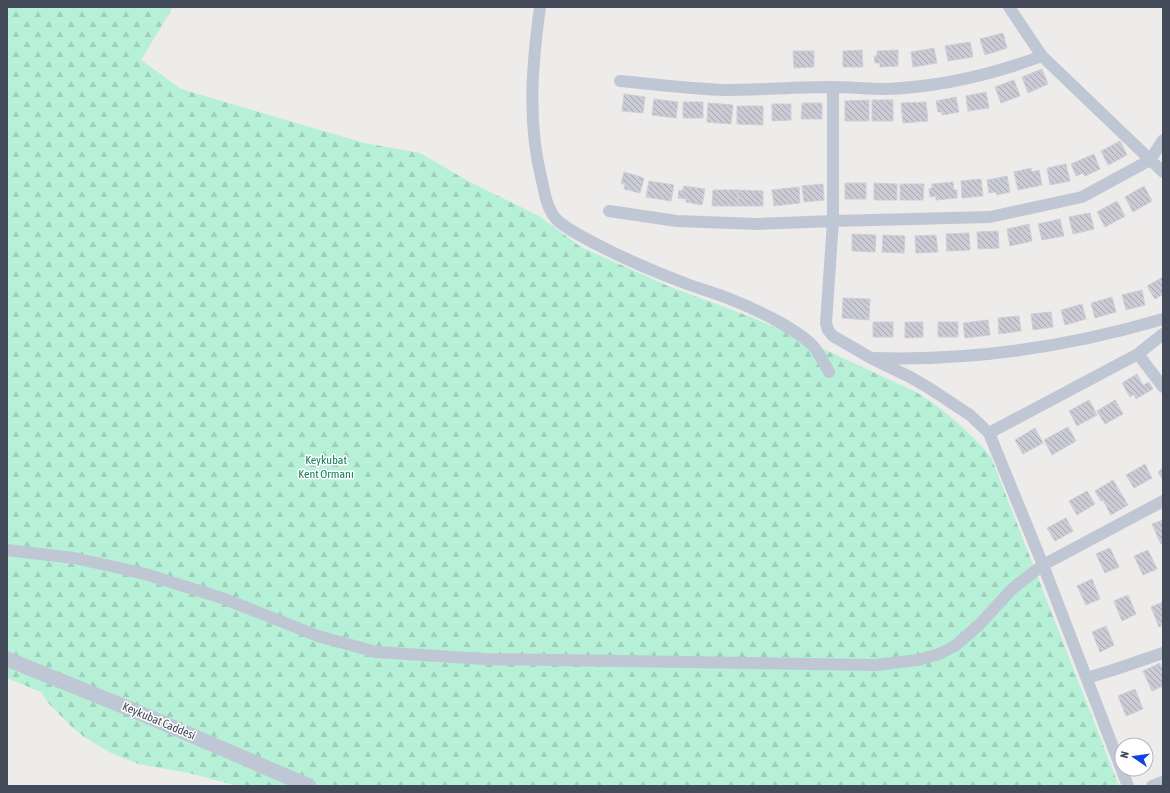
<svg xmlns="http://www.w3.org/2000/svg" width="1170" height="793" font-family="'Asap Condensed',sans-serif">
<style>
.forest{fill:url(#forest-firs)}
.building{fill:url(#building-back-hatch);stroke:#cecfd8}
.lines{fill:none;stroke-linecap:round;stroke-linejoin:round}
.minor{stroke:#c0c7d4;stroke-width:12}
.tertiary{stroke:#c0c7d4;stroke-width:15}
.labels{text-anchor:middle;dominant-baseline:central;stroke-width:3;stroke-linejoin:round;paint-order:stroke}
.park-label{font-size:12px;fill:#117d5b;stroke:#fff}
.street-label{font-size:12px;fill:#434a59;stroke:#fff}
</style>
<defs>
<pattern id="forest-firs" width="22" height="20" patternUnits="userSpaceOnUse"><rect width="22" height="20" fill="#b5f0d7"/><path d="M5 1l3.5 6h-7zM16 11l3.5 6h-7z" fill="#9dcfbb"/></pattern>
<pattern id="building-back-hatch" width="6" height="6" patternUnits="userSpaceOnUse"><rect width="6" height="6" fill="#cacbd4"/><path d="M-1 5l2 2M0 0l6 6M5-1l2 2" fill="none" stroke="#a6a7af"/></pattern>
</defs>
<rect width="100%" height="100%" fill="#eeebeb"/>
<path class="forest" d="M 7,7 L 173,7 L 141,60 L 181,89 L 364,143 L 420,153 L 468,181 L 539,216 L 581,247 L 668,286 L 751,317 L 800,338 L 916,392 C 945,410 969,431 991,457 L 1119,786 L 238,786 L 189,773 L 138,764 L 109,752 L 83,736 L 71,726 L 50,705 L 41,692 L 7,678 Z"/>
<path class="building" d="M 1003,33 L 1007,48 L 985,55 L 980,39 Z
M 970,42 L 973,57 L 948,61 L 945,46 Z
M 934,48 L 937,63 L 913,67 L 911,52 Z
M 862,50 L 863,67 L 843,67 L 843,51 Z
M 898,50 L 898,66 L 880,67 L 880,63 L 875,63 L 874,56 L 877,56 L 877,51 Z
M 793,51 L 814,51 L 814,67 L 794,68 Z
M 1042,69 L 1048,84 L 1028,93 L 1022,77 Z
M 1014,80 L 1020,96 L 1001,103 L 995,87 Z
M 986,92 L 989,108 L 968,111 L 966,96 Z
M 624,94 L 645,97 L 643,113 L 622,111 Z
M 956,97 L 959,112 L 942,115 L 942,112 L 938,112 L 936,101 Z
M 654,99 L 678,102 L 676,118 L 652,115 Z
M 869,100 L 869,121 L 845,121 L 845,101 Z
M 872,100 L 893,100 L 893,121 L 872,121 Z
M 683,102 L 703,102 L 703,118 L 683,118 Z
M 926,102 L 928,121 L 903,123 L 901,103 Z
M 708,103 L 733,105 L 731,124 L 707,122 Z
M 802,103 L 822,103 L 822,119 L 801,119 Z
M 772,104 L 791,104 L 791,120 L 772,121 Z
M 737,106 L 763,106 L 763,125 L 737,124 Z
M 1120,141 L 1127,155 L 1108,165 L 1101,151 Z
M 1094,154 L 1100,169 L 1085,176 L 1083,173 L 1076,176 L 1071,164 Z
M 1066,164 L 1070,181 L 1050,185 L 1047,168 Z
M 1031,168 L 1032,172 L 1039,170 L 1042,185 L 1018,190 L 1014,172 Z
M 624,172 L 644,178 L 640,193 L 624,189 L 625,185 L 621,183 Z
M 1007,176 L 1010,192 L 997,195 L 996,192 L 989,193 L 987,180 Z
M 981,179 L 983,196 L 962,198 L 961,181 Z
M 649,181 L 674,185 L 671,201 L 646,197 Z
M 953,182 L 954,190 L 957,190 L 957,198 L 936,200 L 936,196 L 930,197 L 929,189 L 932,188 L 932,184 Z
M 845,183 L 866,183 L 866,199 L 845,199 Z
M 874,183 L 897,184 L 897,200 L 874,200 Z
M 823,184 L 824,200 L 804,202 L 802,186 Z
M 900,184 L 924,184 L 923,200 L 900,200 Z
M 684,186 L 705,189 L 702,205 L 686,202 L 686,199 L 678,198 L 679,190 L 682,191 Z
M 1144,186 L 1152,201 L 1133,212 L 1125,197 Z
M 799,187 L 800,203 L 774,206 L 772,190 Z
M 713,190 L 738,190 L 738,206 L 712,206 Z
M 738,190 L 763,191 L 763,206 L 738,206 Z
M 1117,201 L 1125,216 L 1105,227 L 1097,212 Z
M 1090,213 L 1094,229 L 1073,234 L 1069,217 Z
M 1060,219 L 1064,236 L 1042,240 L 1038,224 Z
M 1029,224 L 1032,241 L 1010,246 L 1007,229 Z
M 998,231 L 999,248 L 978,249 L 977,232 Z
M 969,233 L 970,250 L 947,251 L 946,234 Z
M 852,234 L 876,235 L 875,252 L 852,251 Z
M 883,235 L 905,236 L 904,253 L 882,252 Z
M 936,235 L 938,252 L 916,253 L 915,236 Z
M 1163,277 L 1163,294 L 1155,299 L 1147,286 Z
M 1142,290 L 1145,305 L 1126,310 L 1122,295 Z
M 1112,297 L 1116,312 L 1095,318 L 1091,303 Z
M 843,298 L 870,299 L 869,320 L 842,318 Z
M 1082,304 L 1086,319 L 1065,325 L 1061,310 Z
M 1051,312 L 1053,327 L 1033,330 L 1031,314 Z
M 1019,316 L 1021,331 L 999,334 L 998,318 Z
M 988,320 L 990,335 L 965,338 L 963,323 Z
M 873,322 L 893,322 L 893,337 L 873,337 Z
M 905,322 L 923,322 L 923,337 L 905,338 Z
M 938,322 L 958,322 L 958,337 L 938,337 Z
M 1137,374 L 1143,385 L 1149,382 L 1153,389 L 1136,399 L 1134,394 L 1130,397 L 1122,383 Z
M 1089,400 L 1097,415 L 1077,426 L 1069,411 Z
M 1115,400 L 1123,414 L 1105,424 L 1097,411 Z
M 1068,427 L 1076,441 L 1052,455 L 1044,440 Z
M 1035,428 L 1043,443 L 1023,454 L 1015,440 Z
M 1145,464 L 1152,478 L 1134,488 L 1126,475 Z
M 1163,468 L 1163,480 L 1158,472 Z
M 1113,480 L 1128,505 L 1111,515 L 1103,500 L 1101,501 L 1095,491 Z
M 1087,491 L 1095,504 L 1077,515 L 1069,501 Z
M 1066,518 L 1073,531 L 1055,541 L 1047,528 Z
M 1163,520 L 1163,543 L 1161,544 L 1152,524 Z
M 1110,548 L 1119,567 L 1105,573 L 1096,554 Z
M 1148,550 L 1157,569 L 1143,575 L 1134,556 Z
M 1092,579 L 1100,599 L 1086,605 L 1077,586 Z
M 1128,595 L 1136,614 L 1122,621 L 1114,601 Z
M 1163,602 L 1163,625 L 1159,627 L 1151,607 Z
M 1106,626 L 1114,645 L 1100,652 L 1092,632 Z
M 1160,663 L 1163,671 L 1163,686 L 1152,691 L 1143,671 Z
M 1135,689 L 1143,709 L 1126,716 L 1118,696 Z"/>
<g class="lines">
<path class="minor" d="M 540,7 C 532,65 527,123 542,181 C 545,195 547,209 557,220 C 568,230 583,237 596,244 C 625,259 655,272 687,284 C 701,289 715,293 730,299 C 753,308 796,328 813,346 C 820,354 824,363 829,372
M 1009,7 L 1042,56 L 1163,172
M 620,81 C 654,84 691,89 725,90 C 761,90 796,87 831,87 C 849,87 868,89 886,89 C 940,87 991,75 1042,56
M 833,87 L 833,221 L 826,323 L 828,330 L 833,336 L 871,358 L 910,377 L 929,388 L 970,415 L 989,433 L 1043,565 L 1128,786
M 609,211 L 677,221 L 758,224 L 833,221 L 990,217 L 1082,197 L 1150,160 L 1163,140
M 1138,354 L 1163,387
M 876,358 C 975,361 1068,347 1163,319
M 989,433 L 1138,354 L 1163,334
M 7,550 L 74,558 L 106,565 L 145,574 L 222,598 L 318,636 L 376,652 L 484,659 L 876,665 L 918,660 L 939,654 L 955,646 L 980,624 L 1012,589 L 1043,565 L 1163,501
M 1087,678 L 1116,669 L 1163,653
M 1152,786 L 1163,782"/>
<path class="tertiary" d="M 7,659 L 135,711 L 309,786"/>
</g>
<g class="labels">
<g class="park-label">
<text x="326" y="460">Keykubat<tspan x="326" dy="14">Kent Ormanı</tspan></text>
</g>
<g class="street-label">
<text transform="translate(159 721) rotate(23)">Keykubat Caddesi</text>
</g>
</g>
<rect width="1170" height="793" fill="none" stroke="#434a59" stroke-width="16"/>
<g transform="translate(1134 757) rotate(283)"><circle r="19" fill="#ffffff" stroke="#b4b7bd"/>
<path d="M0-3L7 15L0 10L-7 15Z" fill="#0f45e4"/>
<text y="-6" font-size="11" font-weight="bold" text-anchor="middle" fill="#434a59">N</text>
</g>
</svg>
